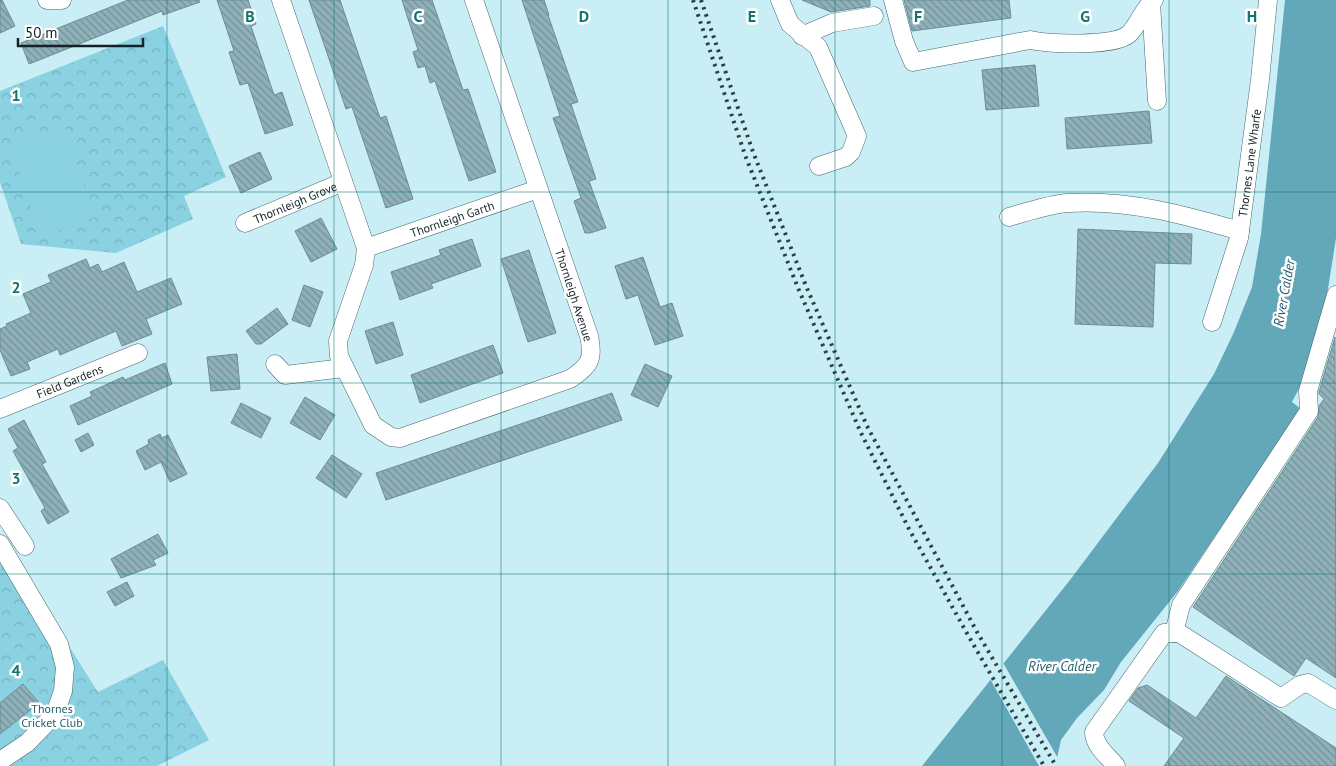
<svg xmlns="http://www.w3.org/2000/svg" width="1336" height="766" font-family="'PT Sans',sans-serif">
<style>
.park{fill:url(#park-crowns)}
.pitch{fill:#8ad1e1}
.water{fill:#62a8b8}
.pier{fill:#caeef6}
.building{fill:url(#building-back-hatch);stroke:#6c8d95}
.lines{fill:none;stroke-linecap:round;stroke-linejoin:round}
.minor-casing{stroke:#46666d;stroke-width:19}
.minor{stroke:#fff;stroke-width:18}
.rail{stroke:#2f4043;stroke-width:4;stroke-dasharray:2.5 5;stroke-linecap:butt}
.grid{fill:none;stroke:#0f766e;stroke-width:1;stroke-opacity:0.55}
.labels{text-anchor:middle;dominant-baseline:central;stroke-width:5;stroke-linejoin:round;paint-order:stroke}
.street-label{font-size:12px;fill:#152225;stroke:#fff}
.park-label{font-size:12px;fill:#255e6b;stroke:#fff}
.water-label{font-size:14px;font-style:italic;fill:#27606d;stroke:#fff}
.grid-label{font-size:16px;text-anchor:middle;font-weight:bold;fill:#0f766e;stroke:#fff;stroke-width:5;stroke-linejoin:round;paint-order:stroke}
</style>
<defs>
<pattern id="park-crowns" width="20" height="18" patternUnits="userSpaceOnUse" patternTransform="scale(1.25)"><rect width="20" height="18" fill="#8ad1e1"/><path d="M2 6a3 3 0 1 1 6 0M12 15a3 3 0 1 1 6 0" fill="none" stroke="#76b3c1"/></pattern>
<pattern id="building-back-hatch" width="6" height="6" patternUnits="userSpaceOnUse" patternTransform="scale(1.25)"><rect width="6" height="6" fill="#8fb1b9"/><path d="M-1 5l2 2M0 0l6 6M5-1l2 2" fill="none" stroke="#749096"/></pattern>
</defs>
<rect width="100%" height="100%" fill="#caeef6"/>
<path class="park" d="M 163,26 L 226,177 L 184,196 L 193,219 L 116,253 L 21,244 L 0,182 L 0,91 Z
M 0,537 L 98,692 L 163,660 L 209,740 L 157,766 L 0,766 Z"/>
<path class="pitch" d="M 64,125 L 95,217 L 40,236 L 10,143 Z"/>
<path class="water" d="M 1285,0 L 1336,0 L 1336,238 L 1324,314 L 1303,381 L 1292,402 L 1301,409 L 1178,591 L 1121,662 L 1104,690 L 1077,718 L 1061,740 L 1057,758 L 1053,766 L 922,766 L 1070,580 L 1158,463 L 1214,374 L 1234,332 L 1252,287 L 1261,234 Z"/>
<path class="pier" d="M 1002,661 L 1059,760 L 1056,766 L 1039,766 L 989,677 Z"/>
<path class="building" d="M 0,0 L 2,0 L 15,26 L 0,33 Z
M 128,0 L 199,0 L 200,2 L 163,15 L 162,11 L 29,64 L 21,43 Z
M 217,0 L 248,0 L 256,24 L 251,26 L 274,95 L 282,92 L 293,125 L 265,134 L 248,83 L 240,85 L 229,52 L 234,51 Z
M 309,0 L 340,0 L 380,118 L 386,116 L 413,199 L 386,208 L 352,107 L 346,109 Z
M 402,0 L 432,0 L 463,90 L 468,89 L 496,172 L 469,181 L 435,81 L 430,83 L 425,66 L 418,68 L 413,52 L 418,50 Z
M 522,0 L 544,0 L 549,15 L 548,15 L 578,102 L 571,104 L 596,179 L 589,181 L 606,228 L 590,233 L 585,233 L 574,201 L 581,198 L 553,118 L 560,116 Z
M 802,0 L 870,0 L 870,6 L 831,12 Z
M 904,0 L 1009,0 L 1011,18 L 912,31 Z
M 1035,65 L 1039,106 L 986,110 L 982,70 Z
M 1149,111 L 1152,143 L 1067,149 L 1065,118 Z
M 260,152 L 272,179 L 241,193 L 229,166 Z
M 321,218 L 337,249 L 311,262 L 295,231 Z
M 1078,229 L 1192,234 L 1191,264 L 1155,263 L 1153,327 L 1075,324 Z
M 472,239 L 481,266 L 431,284 L 433,288 L 400,300 L 391,272 L 441,255 L 439,250 Z
M 529,250 L 556,333 L 528,342 L 501,259 Z
M 643,257 L 660,307 L 672,303 L 683,336 L 655,345 L 638,295 L 626,299 L 615,266 Z
M 86,259 L 90,268 L 98,264 L 102,272 L 124,262 L 137,292 L 171,278 L 182,304 L 146,319 L 152,334 L 122,346 L 116,331 L 60,355 L 58,349 L 27,362 L 30,369 L 11,376 L 0,350 L 0,329 L 7,326 L 6,324 L 31,313 L 23,294 L 51,282 L 48,275 Z
M 304,285 L 323,292 L 310,327 L 292,320 Z
M 277,308 L 288,324 L 261,344 L 256,344 L 246,331 Z
M 393,322 L 403,355 L 376,364 L 365,331 Z
M 1335,337 L 1336,678 L 1306,658 L 1294,676 L 1193,607 L 1318,417 L 1319,406 L 1324,399 L 1319,394 L 1319,392 Z
M 493,345 L 503,373 L 420,403 L 411,375 Z
M 237,354 L 240,389 L 211,391 L 207,357 Z
M 165,363 L 172,384 L 78,425 L 70,406 L 92,396 L 90,392 L 123,377 L 125,380 Z
M 645,364 L 672,376 L 658,407 L 631,395 Z
M 612,393 L 622,420 L 386,500 L 376,473 Z
M 305,397 L 335,415 L 320,440 L 290,423 Z
M 241,403 L 271,418 L 261,438 L 231,423 Z
M 24,420 L 46,462 L 42,464 L 69,512 L 48,524 L 41,511 L 45,508 L 13,451 L 18,448 L 8,429 Z
M 88,433 L 94,445 L 81,452 L 75,440 Z
M 160,434 L 162,438 L 168,435 L 187,474 L 170,482 L 161,462 L 145,470 L 136,451 L 149,444 L 148,440 Z
M 332,455 L 362,474 L 346,498 L 316,478 Z
M 158,534 L 168,553 L 153,560 L 156,565 L 121,578 L 111,559 Z
M 127,582 L 134,596 L 115,606 L 107,592 Z
M 1226,676 L 1336,748 L 1336,766 L 1164,766 L 1184,738 L 1129,701 L 1138,688 L 1147,685 L 1196,718 Z
M 23,684 L 39,703 L 0,734 L 0,703 Z"/>
<g class="lines">
<g class="minor-casing">
<g id="minor">
<path d="M 47,0 L 62,0"/>
<path d="M 281,0 L 366,248 L 364,265 L 338,341 L 339,356 L 373,425 L 391,437 L 400,438 L 570,379 C 590,366 594,359 589,336 L 474,0"/>
<path d="M 780,0 L 790,24 L 818,47 L 857,136 L 851,152 L 846,157 L 819,166"/>
<path d="M 893,0 L 904,41 L 913,62 L 1030,40 C 1049,44 1114,47 1129,34 C 1139,24 1142,10 1154,0"/>
<path d="M 1151,3 L 1157,101"/>
<path d="M 802,36 L 832,23 L 874,16"/>
<path d="M 1009,217 C 1027,212 1050,204 1068,203 C 1127,199 1185,215 1240,231"/>
<path id="s1" d="M 245,223 L 343,182"/>
<path id="s2" d="M 366,248 L 538,189"/>
<path id="s3" d="M 1212,322 L 1239,238 L 1260,80 L 1268,0"/>
<path d="M 275,364 L 285,375 L 344,368"/>
<path id="s4" d="M 0,409 L 138,353"/>
<path d="M 0,508 L 25,546"/>
<path d="M 0,544 L 59,644 L 65,667 L 63,691 L 55,714 L 27,743 L 0,761"/>
<path d="M 1174,633 L 1181,605 L 1309,411 L 1308,391 L 1336,295"/>
<path d="M 1116,766 C 1108,756 1094,746 1094,732 L 1164,633 L 1179,633 L 1281,698 L 1300,685 L 1308,683 L 1336,700"/>
</g>
</g>
<use href="#minor" class="minor"/>
<path class="rail" d="M 693,0 L 745,155 L 798,288 L 861,433 L 909,529 L 969,637 L 1044,766
M 701,0 L 753,152 L 806,286 L 867,426 L 977,632 L 1056,766"/>
</g>
<path class="grid" d="M 167,0 L 167,766M 334,0 L 334,766M 501,0 L 501,766M 668,0 L 668,766M 835,0 L 835,766M 1002,0 L 1002,766M 1169,0 L 1169,766M 0,192 L 1336,192M 0,383 L 1336,383M 0,574 L 1336,574"/>
<g class="labels">
<g class="street-label">
<text stroke="none"><textPath href="#s3" startOffset="164">Thornes Lane Wharfe</textPath></text>
<text stroke="none"><textPath href="#s1" startOffset="54">Thornleigh Grove</textPath></text>
<text stroke="none"><textPath href="#s2" startOffset="91">Thornleigh Garth</textPath></text>
<text transform="translate(574 295) rotate(72)">Thornleigh Avenue</text>
<text stroke="none"><textPath href="#s4" startOffset="75">Field Gardens</textPath></text>
</g>
<g class="park-label">
<text x="52" y="708">Thornes<tspan x="52" dy="14">Cricket Club</tspan></text>
</g>
<g class="water-label">
<text transform="translate(1284 293) rotate(-80)">River Calder</text>
<text x="1062" y="666">River Calder</text>
</g>
</g>
<g class="grid-label">
<text x="250" y="22">B</text>
<text x="418" y="22">C</text>
<text x="584" y="22">D</text>
<text x="752" y="22">E</text>
<text x="918" y="22">F</text>
<text x="1085" y="22">G</text>
<text x="1252" y="22">H</text>
<text x="16" y="101">1</text>
<text x="16" y="293">2</text>
<text x="16" y="484">3</text>
<text x="16" y="676">4</text>
</g>
<path d="M18 38v8h125v-8" fill="none" stroke="#152225" stroke-width="2.5"/>
<text x="25" y="38" font-size="15" fill="#152225" stroke="#ffffff" stroke-width="4" paint-order="stroke">50 m</text>
</svg>
